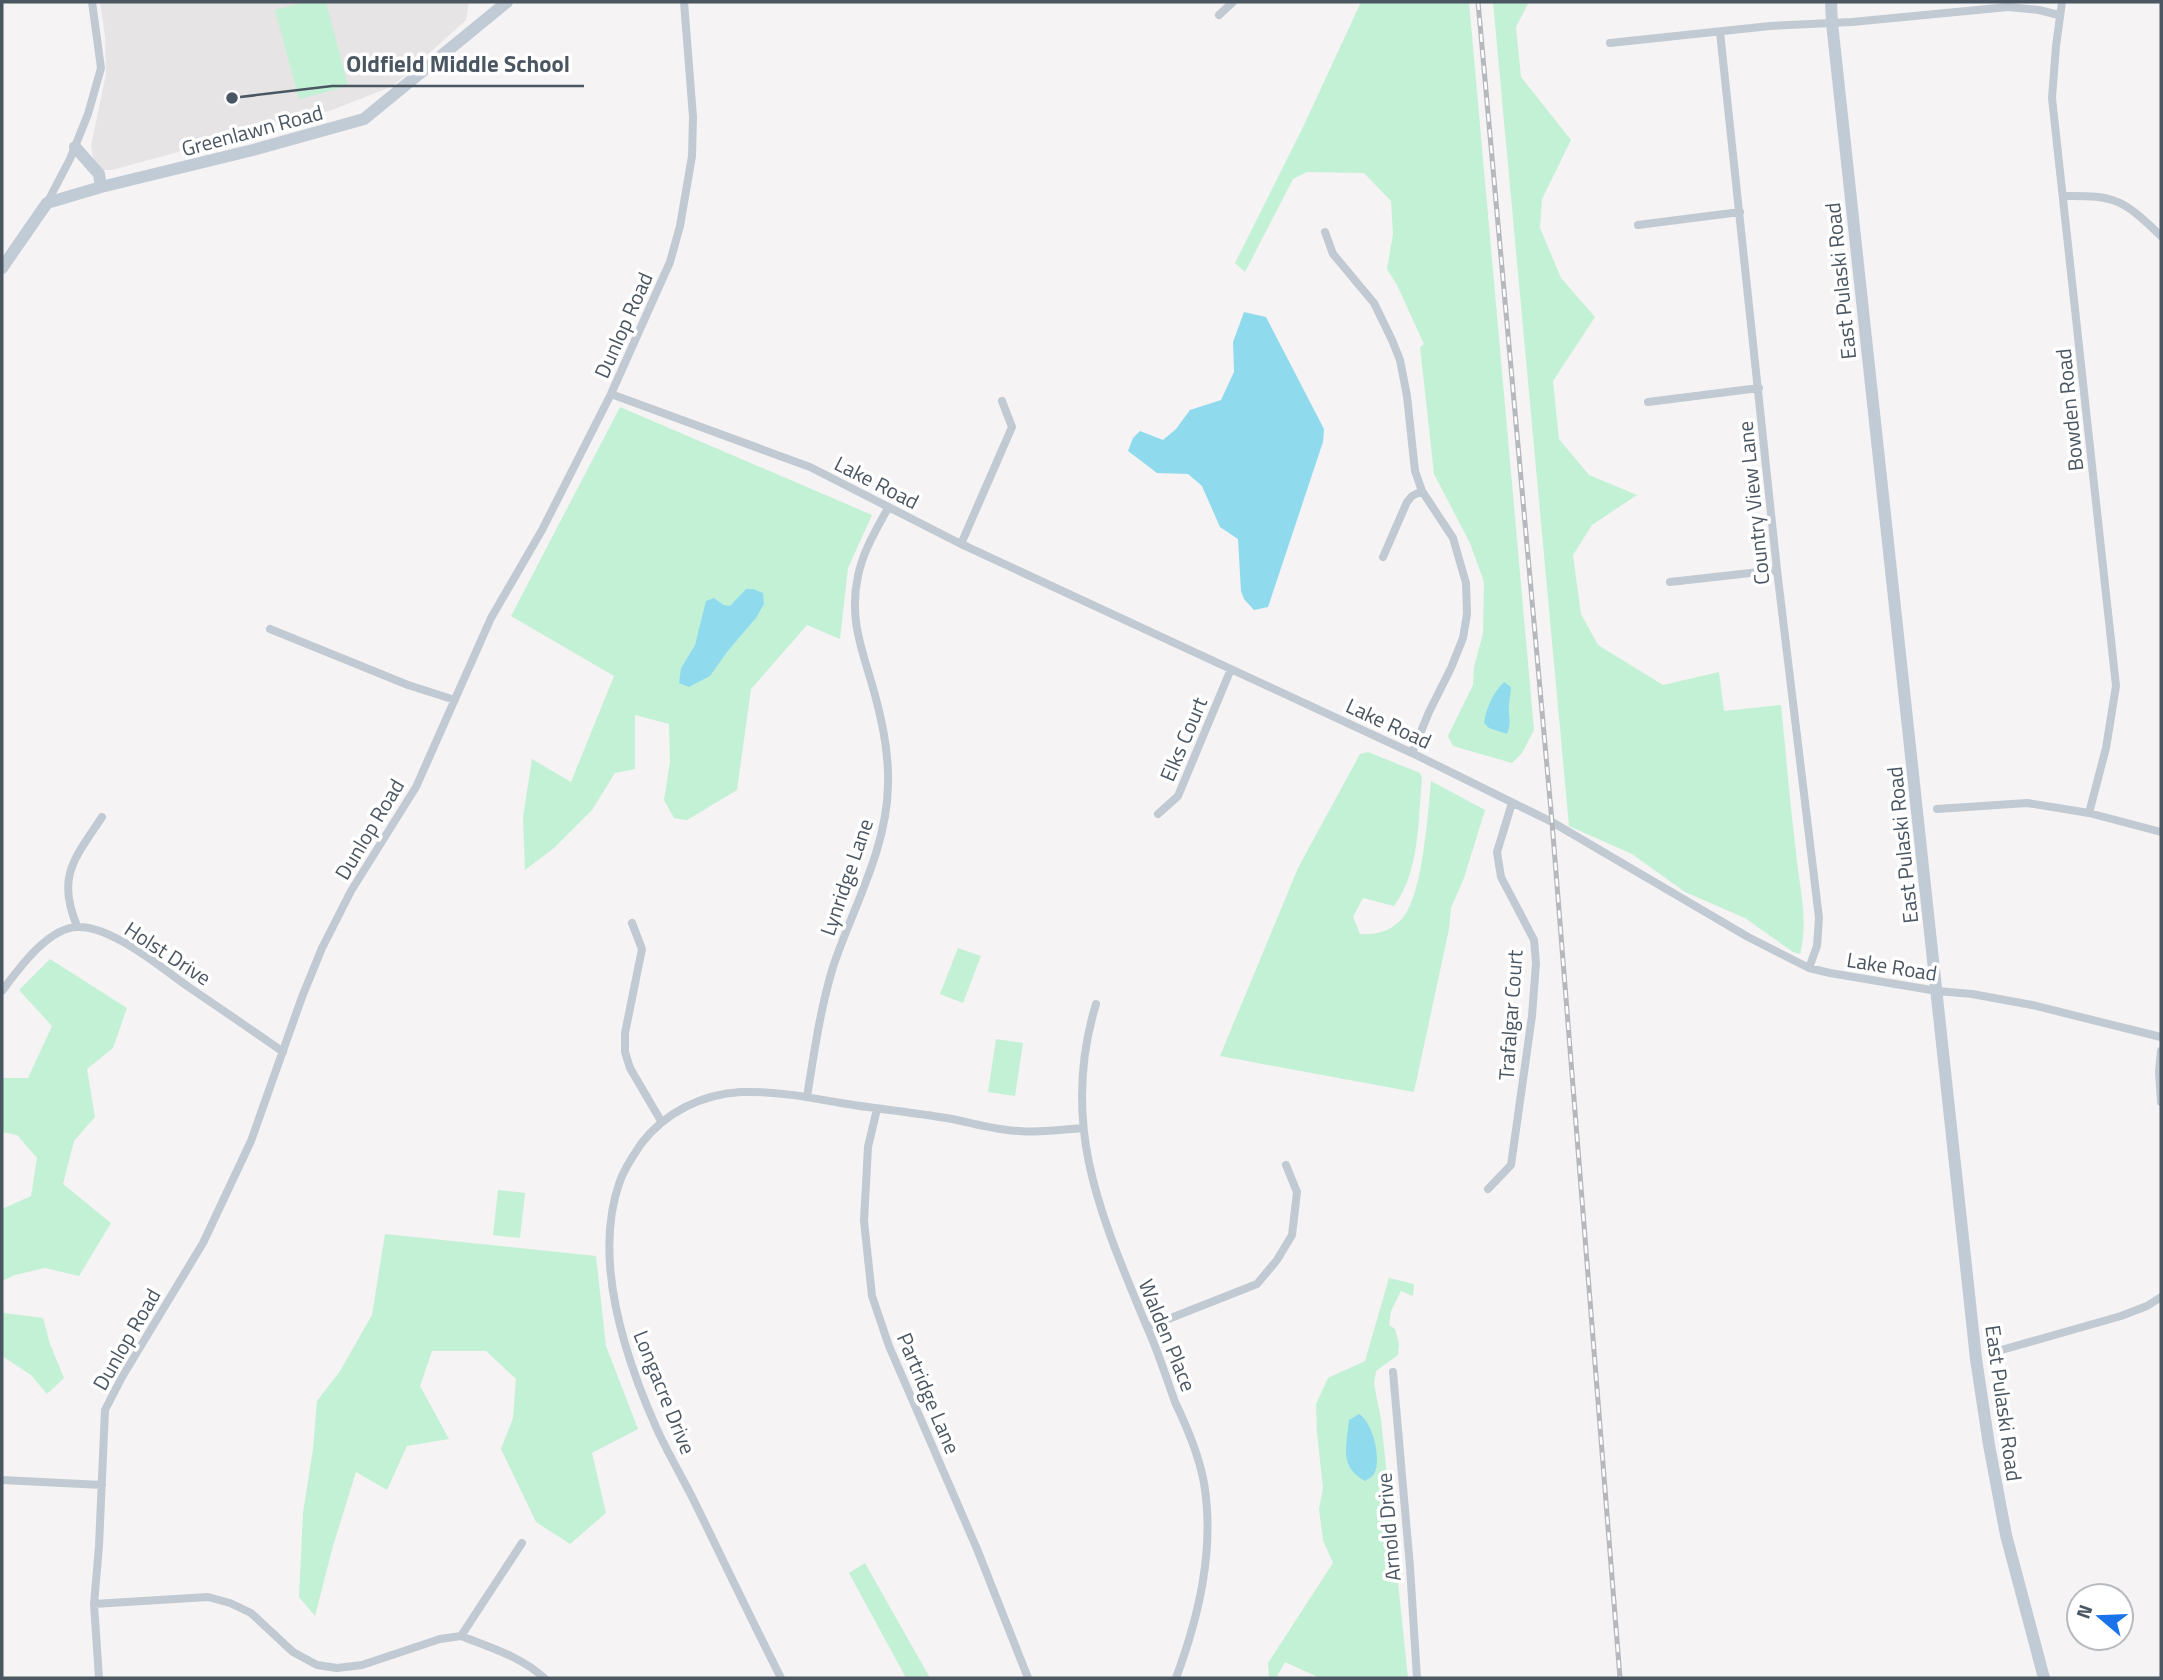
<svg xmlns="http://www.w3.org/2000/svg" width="2163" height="1680" font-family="'Titillium Web',sans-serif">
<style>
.education{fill:#e6e4e5}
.green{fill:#c3f1d5;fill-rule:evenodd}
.water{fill:#90daee}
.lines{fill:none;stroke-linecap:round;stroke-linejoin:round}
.street{stroke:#c1cad2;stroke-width:8}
.secondary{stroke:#c1cbd6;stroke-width:12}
.rail-casing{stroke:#b5b8bd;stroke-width:5}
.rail{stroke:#fff;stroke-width:2.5;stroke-dasharray:8;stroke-linecap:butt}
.labels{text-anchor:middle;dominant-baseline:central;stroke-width:7;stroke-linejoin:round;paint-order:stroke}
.street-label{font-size:21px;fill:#4a5661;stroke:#fff}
.leader{fill:none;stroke:#4a5661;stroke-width:2.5}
.callout-dot{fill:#4a5661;stroke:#fff;stroke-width:2.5}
.callout-label{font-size:23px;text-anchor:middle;font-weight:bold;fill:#4a5661;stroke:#fff;stroke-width:7;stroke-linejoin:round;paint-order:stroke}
</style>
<rect width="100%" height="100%" fill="#f5f3f3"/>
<path class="education" d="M 100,2 L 469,2 L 466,20 L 393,86 L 332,110 L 112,170 L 101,170 L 94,163 L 91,146 L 106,74 L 105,36 Z"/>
<path class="green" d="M 305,2 L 326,2 L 348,86 L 299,99 L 275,10 Z
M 1361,2 L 1469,2 L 1534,730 L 1522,753 L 1512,763 L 1453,746 L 1448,736 L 1473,685 L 1474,667 L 1483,633 L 1484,582 L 1470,543 L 1434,474 L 1420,347 L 1424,344 L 1397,285 L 1387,269 L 1393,234 L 1391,201 L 1364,173 L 1307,172 L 1293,179 L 1245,272 L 1235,263 L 1304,125 Z
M 1493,2 L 1529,2 L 1516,27 L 1521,77 L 1571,140 L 1542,199 L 1540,228 L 1561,278 L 1595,317 L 1553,381 L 1559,439 L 1589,475 L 1637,495 L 1592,525 L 1573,555 L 1581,614 L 1598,645 L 1663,685 L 1719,672 L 1724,711 L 1781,705 C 1786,754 1790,803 1796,852 C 1799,887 1809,920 1800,954 L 1793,952 L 1745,918 L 1685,892 L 1632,854 L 1569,826 Z
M 620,407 L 872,515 L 848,568 L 840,639 L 807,625 L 751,689 L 737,790 L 687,820 L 674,818 L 664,800 L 670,762 L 669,724 L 635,715 L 635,769 L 615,773 L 592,810 L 554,848 L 525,870 L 523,817 L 532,759 L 571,782 L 614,676 L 511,616 ZM 714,598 L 724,605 L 756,618 L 727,652 L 710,675 L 681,668 L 695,645 Z
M 1368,752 L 1420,773 L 1422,778 C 1418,820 1420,871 1394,906 L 1363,898 L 1353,917 L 1360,934 C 1376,935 1388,932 1400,921 C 1423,900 1428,812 1431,781 L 1485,810 L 1464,878 L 1451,908 L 1449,929 L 1414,1092 L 1220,1056 L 1298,868 L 1360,754 Z
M 958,948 L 981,956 L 963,1003 L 940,994 Z
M 50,959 L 127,1008 L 113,1048 L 87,1069 L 95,1117 L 74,1141 L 63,1184 L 111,1223 L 79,1276 L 45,1268 L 15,1275 L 2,1281 L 2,1209 L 31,1196 L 37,1158 L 17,1135 L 2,1132 L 2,1078 L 28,1078 L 52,1026 L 19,990 Z
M 996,1039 L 1023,1043 L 1015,1096 L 988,1092 Z
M 498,1190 L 525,1193 L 520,1238 L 493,1235 Z
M 385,1234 L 596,1256 L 606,1346 L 638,1429 L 592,1453 L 606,1513 L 570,1544 L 536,1522 L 501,1449 L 513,1418 L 516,1379 L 486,1351 L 432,1351 L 420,1386 L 449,1439 L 407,1446 L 387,1490 L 356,1472 L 333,1546 L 315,1616 L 299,1597 L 303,1513 L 313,1449 L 317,1401 L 340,1371 L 372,1315 Z
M 1389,1278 L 1414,1284 L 1413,1296 L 1401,1291 L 1391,1311 L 1389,1325 L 1395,1329 L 1399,1344 L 1398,1355 L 1376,1371 L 1374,1384 L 1381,1419 L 1408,1678 L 1320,1678 L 1285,1662 L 1276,1678 L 1269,1678 L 1268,1663 L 1333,1563 L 1323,1540 L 1319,1509 L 1323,1488 L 1317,1433 L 1316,1404 L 1328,1378 L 1365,1361 Z
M 2,1307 L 4,1313 L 43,1318 L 50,1344 L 64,1378 L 47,1394 L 31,1375 L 2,1356 Z
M 865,1563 L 930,1678 L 906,1678 L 849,1573 Z"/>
<path class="water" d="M 1244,312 L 1266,317 L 1324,429 L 1323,442 L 1268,607 L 1254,610 L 1244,599 L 1241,591 L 1238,539 L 1220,527 L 1202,486 L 1188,474 L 1157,473 L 1128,451 L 1133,438 L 1140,431 L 1163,440 L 1176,429 L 1190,410 L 1221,400 L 1234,372 L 1233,342 Z
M 746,589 L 753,589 L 763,593 L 764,604 L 756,618 L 727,652 L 710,676 L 689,687 L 679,683 L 681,668 L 695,645 L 706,601 L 714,598 L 724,605 L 730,606 Z
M 1504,682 L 1511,687 C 1511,694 1509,699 1509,705 C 1508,716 1512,723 1507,734 L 1489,728 L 1484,723 C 1486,709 1493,692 1504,682 Z
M 1359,1414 C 1373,1422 1382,1460 1374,1474 C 1372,1477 1368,1479 1365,1481 C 1338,1466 1347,1446 1349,1420 Z"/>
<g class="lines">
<path class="street" d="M 2062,2 L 2056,46 L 2052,98 L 2116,686 L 2106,748 L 2089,813
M 1219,15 L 1233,2
M 1720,32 L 1777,570 L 1819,918 L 1817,946 L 1809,968
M 1610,43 L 1770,26 L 1852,22 L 2008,7 L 2039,10 L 2059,15
M 2063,196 C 2117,195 2123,200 2161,236
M 47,203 L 70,159 L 88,114 L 101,68 L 92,2
M 1638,225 L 1740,212
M 1325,232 L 1333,254 L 1374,303 L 1392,340 L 1400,360 L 1407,396 L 1415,471 L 1422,491 L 1453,538 L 1466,583 L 1467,614 L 1463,638 L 1451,668 L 1429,712 L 1412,753
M 611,394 L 810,467 L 961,544 L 1412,753 L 1552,822 L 1748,937 L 1809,968 L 1830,973 L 1937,991 L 1972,994 L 2032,1005 L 2161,1037
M 1648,402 L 1759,388
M 961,544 L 1012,427 L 1002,401
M 1383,557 L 1407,502 L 1412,496 L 1422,491
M 1670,582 L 1777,570
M 270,629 L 408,685 L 455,700
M 1937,809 L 2027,803 L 2089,813 L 2161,832
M 1158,814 L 1178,796 L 1231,669
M 632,923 L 642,949 L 625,1033 L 625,1052 L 630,1068 L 661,1121
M 77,926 C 56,876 75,858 102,817
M 2,991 C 18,970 48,927 78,927 C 112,926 163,969 190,988 C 221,1009 252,1030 283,1052
M 1096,1004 C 1059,1125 1101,1216 1147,1327 C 1158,1351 1166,1377 1175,1402 C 1187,1427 1199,1455 1204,1483 C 1215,1549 1199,1616 1176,1678
M 2161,1051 L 2159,1072 L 2161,1102
M 807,1097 C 814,1053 820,1010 833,967 C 853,907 887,849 888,785 C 889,755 883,724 875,695 C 864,654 848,621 858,576 C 863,551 876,530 888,508
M 877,1109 L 868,1147 L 864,1221 L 872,1296 L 889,1346 L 977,1549 L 1028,1678
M 1488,1189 L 1511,1165 L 1532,1016 L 1536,963 L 1534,940 L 1501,877 L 1497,852 L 1512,803
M 1148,1327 L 1257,1284 L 1277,1260 L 1292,1235 L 1297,1192 L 1286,1165
M 1998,1351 L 2121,1316 L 2147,1306 L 2161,1297
M 1393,1372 L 1410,1567 L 1417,1678
M 2,1480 L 102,1485
M 94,1604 L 208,1597 L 230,1603 L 251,1613 L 293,1652 L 317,1665 L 337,1668 L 362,1665 L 440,1639 L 461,1636 L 522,1543
M 461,1636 C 489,1647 522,1657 544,1678
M 99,1678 L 94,1604 L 99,1546 L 105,1410 L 122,1377 L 203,1243 L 251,1141 L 302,997 L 322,948 L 351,891 L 416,787 L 491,618 L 542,530 L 611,394 L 670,262 L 680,226 L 692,156 L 693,117 L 684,2
M 781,1678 C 752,1621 725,1564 697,1507 C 684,1480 668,1454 656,1427 C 624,1355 592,1258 620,1181 C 625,1167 633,1156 641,1144 C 664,1113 702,1094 741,1092 C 774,1091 808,1097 841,1103 C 876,1109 911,1112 946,1118 C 970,1122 994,1130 1019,1131 C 1040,1133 1061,1130 1082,1128"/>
<path class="secondary" d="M 1831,2 L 1832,23 L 1976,1359 L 1989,1445 L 2006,1535 L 2044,1678
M 75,147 L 99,174 L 101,187
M 2,268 L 47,203 L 101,187 L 253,150 L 364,119 L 507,2"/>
<g class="rail-casing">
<path id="rail" d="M 1478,2 L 1552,822 L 1620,1678"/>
</g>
<use href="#rail" class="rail"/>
</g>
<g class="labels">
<g class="street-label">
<text transform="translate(252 130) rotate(-15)">Greenlawn Road</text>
<text transform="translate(1840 281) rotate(-96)">East Pulaski Road</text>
<text transform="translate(623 325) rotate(-66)">Dunlop Road</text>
<text transform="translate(2069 410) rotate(-96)">Bowden Road</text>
<text transform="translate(877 482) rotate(27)">Lake Road</text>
<text transform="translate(1753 503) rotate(-96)">Country View Lane</text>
<text transform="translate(1389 723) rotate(25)">Lake Road</text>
<text transform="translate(1183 739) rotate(-67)">Elks Court</text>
<text transform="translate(369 829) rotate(-59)">Dunlop Road</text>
<text transform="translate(1902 845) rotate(-96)">East Pulaski Road</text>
<text transform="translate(846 877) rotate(-71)">Lynridge Lane</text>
<text transform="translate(168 953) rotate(33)">Holst Drive</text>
<text transform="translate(1892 966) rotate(9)">Lake Road</text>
<text transform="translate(1510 1015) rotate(-86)">Trafalgar Court</text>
<text transform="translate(1168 1335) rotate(68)">Walden Place</text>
<text transform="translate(126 1339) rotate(-60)">Dunlop Road</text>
<text transform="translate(665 1392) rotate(68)">Longacre Drive</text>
<text transform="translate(929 1393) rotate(67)">Partridge Lane</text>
<text transform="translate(2004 1403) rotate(82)">East Pulaski Road</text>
<text transform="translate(1388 1527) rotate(-95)">Arnold Drive</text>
</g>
</g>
<path class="leader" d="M232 98L332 86H584"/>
<circle class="callout-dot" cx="232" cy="98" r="7"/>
<g class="callout-label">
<text x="458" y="72">Oldfield Middle School</text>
</g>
<rect width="2163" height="1680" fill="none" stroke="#4a5661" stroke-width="7"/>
<g transform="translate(2100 1617) rotate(289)"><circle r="33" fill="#ffffff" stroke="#b7bbc0" stroke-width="2"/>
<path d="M0-5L12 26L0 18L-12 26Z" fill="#1a73e8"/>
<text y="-10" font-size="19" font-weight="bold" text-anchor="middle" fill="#4a5661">N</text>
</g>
</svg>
